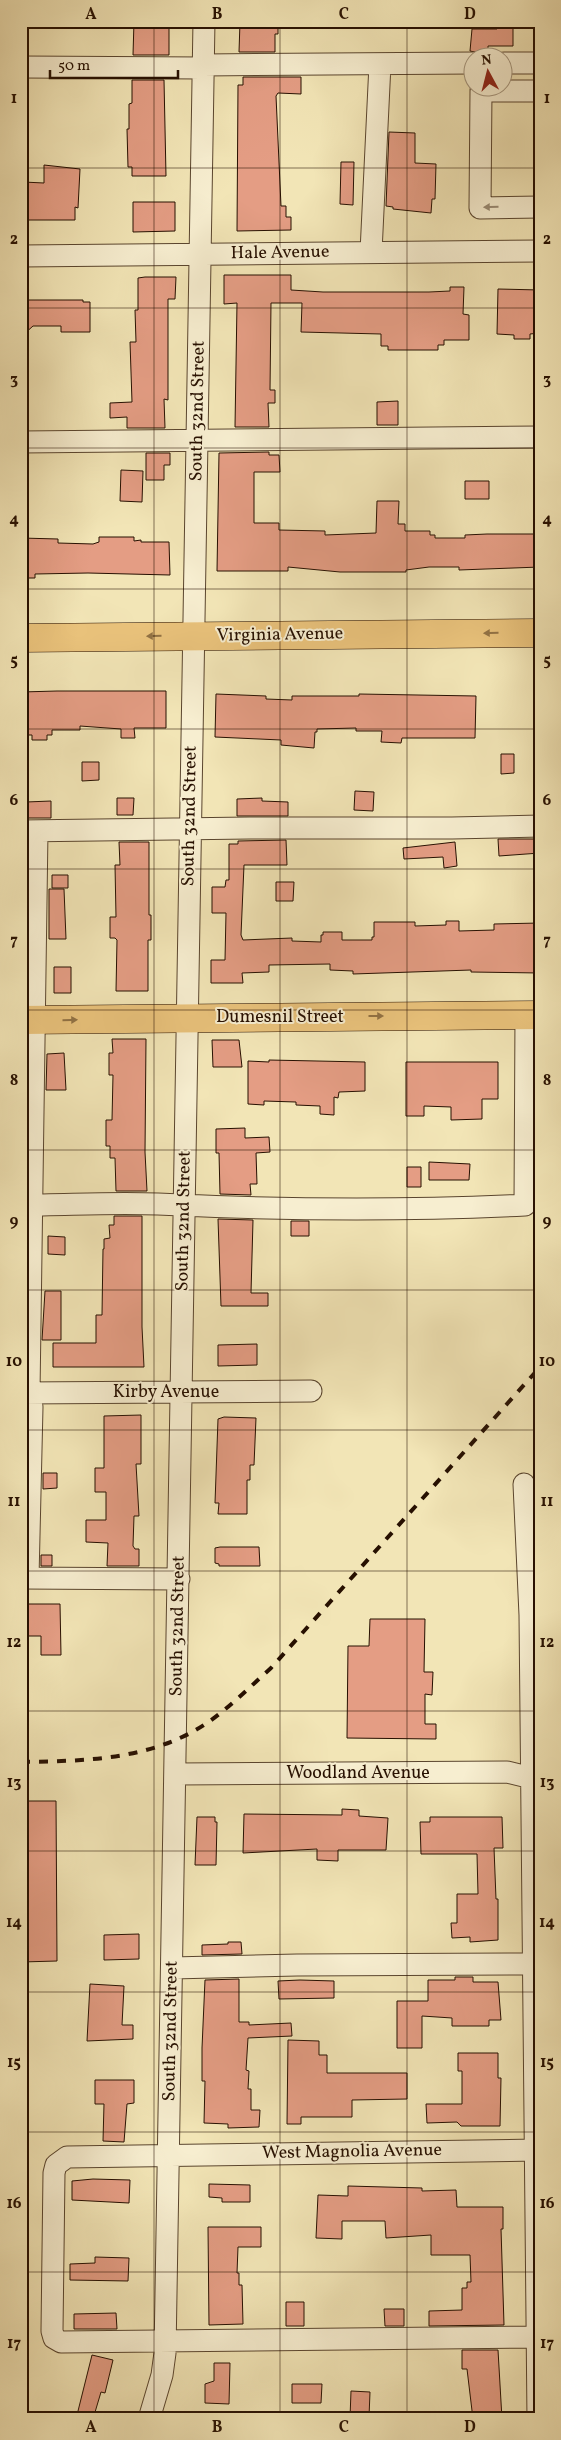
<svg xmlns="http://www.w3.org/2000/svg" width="561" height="2440" font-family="Vollkorn,serif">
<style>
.building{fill:#e49d84;stroke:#271001}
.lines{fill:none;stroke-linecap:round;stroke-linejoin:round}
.minor-casing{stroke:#5a452e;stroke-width:23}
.major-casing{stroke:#271001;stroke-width:29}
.minor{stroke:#f7eed0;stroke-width:21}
.major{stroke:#e9c27b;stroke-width:28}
.rail{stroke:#271001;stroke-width:4;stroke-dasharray:9 9;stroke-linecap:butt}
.oneway{fill:#998a73}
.oneway2{fill:#927244}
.grid{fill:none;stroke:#271001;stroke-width:1;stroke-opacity:0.55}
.labels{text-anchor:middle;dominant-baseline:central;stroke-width:4;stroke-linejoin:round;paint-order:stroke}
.street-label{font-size:18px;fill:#271001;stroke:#f7eed0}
.neatline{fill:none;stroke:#271001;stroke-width:2}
.grid-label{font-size:16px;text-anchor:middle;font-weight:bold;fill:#271001}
</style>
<rect width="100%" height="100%" fill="#f2e5b6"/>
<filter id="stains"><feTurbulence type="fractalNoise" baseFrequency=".004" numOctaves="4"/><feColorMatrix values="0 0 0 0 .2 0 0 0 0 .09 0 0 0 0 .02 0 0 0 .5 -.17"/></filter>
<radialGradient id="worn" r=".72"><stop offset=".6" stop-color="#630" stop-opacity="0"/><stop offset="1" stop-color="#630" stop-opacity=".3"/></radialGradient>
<path class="building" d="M 134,21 L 169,21 L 169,55 L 133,55 Z
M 278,21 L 278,34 L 275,34 L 275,52 L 239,52 L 240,22 Z
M 497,25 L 513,26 L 513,46 L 488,46 L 488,55 L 470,51 L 472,29 L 497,29 Z
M 243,77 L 301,77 L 301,94 L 278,93 L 276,96 L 281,206 L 286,206 L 286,217 L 291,217 L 291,230 L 237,231 L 238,85 L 243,85 Z
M 132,80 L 164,80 L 166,176 L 132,176 L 132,167 L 128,167 L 127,129 L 129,129 L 129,104 L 132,103 Z
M 389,132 L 415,133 L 415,163 L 436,164 L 435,199 L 432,199 L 431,213 L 393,209 L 393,207 L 386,206 Z
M 341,162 L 354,162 L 353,205 L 340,204 Z
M 44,165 L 80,169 L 78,208 L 75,207 L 75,220 L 23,220 L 23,182 L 44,183 Z
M 133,202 L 175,202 L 175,231 L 133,232 Z
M 224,275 L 291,275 L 291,290 L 323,292 L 429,292 L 450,291 L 450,287 L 464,287 L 463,314 L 469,315 L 469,340 L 444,340 L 444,345 L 438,345 L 438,350 L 388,350 L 388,346 L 381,346 L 381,334 L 301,332 L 302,303 L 271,303 L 270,390 L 275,390 L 275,403 L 268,403 L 269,427 L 235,427 L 237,303 L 224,304 Z
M 145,277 L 176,277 L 175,299 L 168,299 L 168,400 L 164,399 L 165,428 L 127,428 L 127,417 L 110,418 L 110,403 L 132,402 L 130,342 L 136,342 L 135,310 L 138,310 L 138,278 Z
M 498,289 L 540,290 L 540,333 L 530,334 L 530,339 L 514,339 L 514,335 L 497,334 Z
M 23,300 L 83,300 L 83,302 L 90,302 L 90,332 L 61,332 L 61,326 L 33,326 L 23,335 Z
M 398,401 L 398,425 L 377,425 L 377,402 Z
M 269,452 L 269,455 L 279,455 L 280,472 L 254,472 L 254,523 L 279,523 L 279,530 L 325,531 L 325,535 L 376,533 L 377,501 L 399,501 L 398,524 L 405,524 L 405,531 L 430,531 L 430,535 L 435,535 L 435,538 L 465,538 L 465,535 L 487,534 L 540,534 L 540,567 L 459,570 L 459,567 L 429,567 L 406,570 L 406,572 L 340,572 L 288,567 L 288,571 L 217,571 L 219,453 Z
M 146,453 L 170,453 L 170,465 L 164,465 L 164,480 L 146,480 Z
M 121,470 L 143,471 L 142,502 L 120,501 Z
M 465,481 L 489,481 L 489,499 L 465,499 Z
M 99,537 L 134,537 L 134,541 L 141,540 L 141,542 L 169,542 L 170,575 L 88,573 L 35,574 L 35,578 L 21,578 L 21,538 L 58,539 L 58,543 L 93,544 L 99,542 Z
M 57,691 L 166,691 L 166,728 L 134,728 L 135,738 L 121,738 L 121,729 L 80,726 L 80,730 L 52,730 L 52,735 L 47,735 L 47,740 L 32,740 L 32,735 L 28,735 L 28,730 L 21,730 L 21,692 Z
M 216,694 L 266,696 L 266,699 L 292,700 L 292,696 L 359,696 L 359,694 L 476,696 L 475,738 L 402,738 L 401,743 L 381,742 L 382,731 L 356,731 L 356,728 L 317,729 L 317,732 L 315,732 L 314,748 L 281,745 L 281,740 L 215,737 Z
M 501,754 L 514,754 L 514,773 L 501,774 Z
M 82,762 L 99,762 L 99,780 L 82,781 Z
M 355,791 L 374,792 L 373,811 L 354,810 Z
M 117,798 L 134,798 L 133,815 L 117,815 Z
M 262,798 L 262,801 L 288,802 L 288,816 L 237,816 L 237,799 Z
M 51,801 L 51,818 L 27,818 L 26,802 Z
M 498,839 L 540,839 L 540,853 L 499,856 Z
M 286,840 L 287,865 L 244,865 L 241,935 L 243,940 L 292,938 L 292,941 L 321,942 L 321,935 L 323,935 L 323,932 L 342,932 L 342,940 L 372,940 L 372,937 L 374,937 L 374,922 L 415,922 L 415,926 L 446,925 L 446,921 L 459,921 L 459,931 L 494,930 L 494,924 L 540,923 L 540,973 L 471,972 L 471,970 L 353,974 L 353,971 L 330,970 L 330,964 L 269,965 L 269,972 L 242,973 L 243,983 L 211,983 L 211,960 L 225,960 L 226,913 L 212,913 L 212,887 L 225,887 L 226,880 L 229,880 L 229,844 L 238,844 L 238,841 Z
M 119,842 L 149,842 L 149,915 L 151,915 L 151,940 L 148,940 L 148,991 L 116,991 L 117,940 L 115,938 L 110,938 L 110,917 L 116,917 L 115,865 L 120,865 Z
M 455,842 L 457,866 L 444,868 L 443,857 L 404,859 L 403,848 Z
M 52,875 L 68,875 L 68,888 L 52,888 Z
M 276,882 L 294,882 L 293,901 L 276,901 Z
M 49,889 L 64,889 L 66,939 L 49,939 Z
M 54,967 L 71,967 L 71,993 L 54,993 Z
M 112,1039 L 146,1039 L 145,1152 L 147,1191 L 116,1191 L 115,1158 L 110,1158 L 110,1146 L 106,1146 L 106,1120 L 112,1120 L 113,1075 L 109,1075 L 109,1053 L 113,1053 Z
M 212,1040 L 239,1040 L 242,1067 L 213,1067 Z
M 64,1053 L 66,1090 L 46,1090 L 47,1054 Z
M 269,1060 L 365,1062 L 365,1091 L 339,1092 L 338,1098 L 334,1097 L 334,1115 L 320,1114 L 320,1106 L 296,1105 L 296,1102 L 264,1101 L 264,1105 L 248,1104 L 248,1061 L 269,1062 Z
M 406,1062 L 498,1062 L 498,1099 L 482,1099 L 482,1119 L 451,1120 L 451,1107 L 424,1106 L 424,1116 L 406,1116 Z
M 245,1128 L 245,1138 L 269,1137 L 270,1152 L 256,1153 L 257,1184 L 250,1184 L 251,1195 L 220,1194 L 219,1153 L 216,1153 L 216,1129 Z
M 429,1162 L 470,1164 L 469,1180 L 429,1180 Z
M 407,1167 L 421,1167 L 421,1187 L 407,1187 Z
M 114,1216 L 142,1216 L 142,1327 L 144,1367 L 53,1367 L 53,1343 L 96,1343 L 96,1315 L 102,1315 L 103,1249 L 104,1249 L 104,1239 L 110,1238 L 109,1225 L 114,1225 Z
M 218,1219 L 253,1220 L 251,1293 L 268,1293 L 268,1306 L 221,1306 Z
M 291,1221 L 309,1221 L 309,1236 L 291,1236 Z
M 48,1236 L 65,1237 L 65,1255 L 48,1254 Z
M 45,1291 L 61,1291 L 61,1340 L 42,1340 Z
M 257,1344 L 257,1365 L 218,1366 L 218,1345 Z
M 141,1415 L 141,1464 L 136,1464 L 139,1516 L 134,1516 L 133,1546 L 135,1549 L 139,1549 L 139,1566 L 107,1566 L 108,1543 L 86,1542 L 86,1520 L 106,1520 L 106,1492 L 95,1492 L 95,1468 L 104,1468 L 104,1416 Z
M 224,1417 L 256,1418 L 254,1465 L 250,1465 L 250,1480 L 247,1480 L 247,1514 L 218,1514 L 219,1503 L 215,1503 L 218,1419 Z
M 43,1473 L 57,1473 L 57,1488 L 43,1489 Z
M 220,1547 L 259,1547 L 260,1566 L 219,1566 L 219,1564 L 215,1563 L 215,1548 Z
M 41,1555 L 52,1555 L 52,1566 L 41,1566 Z
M 21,1604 L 60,1604 L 61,1655 L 41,1655 L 41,1636 L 21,1636 Z
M 370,1619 L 425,1619 L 424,1672 L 433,1672 L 432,1695 L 425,1694 L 425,1724 L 436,1724 L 436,1739 L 347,1738 L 348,1646 L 369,1646 Z
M 21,1801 L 56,1801 L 57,1961 L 21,1962 Z
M 342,1809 L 359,1810 L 359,1816 L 388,1818 L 386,1850 L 338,1850 L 338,1861 L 317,1860 L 317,1849 L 243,1853 L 244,1814 L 342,1815 Z
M 197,1817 L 215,1817 L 215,1822 L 217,1822 L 216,1865 L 195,1865 Z
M 430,1817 L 502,1817 L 503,1848 L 494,1848 L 496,1899 L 498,1899 L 498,1940 L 470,1942 L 470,1937 L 452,1938 L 451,1923 L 457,1923 L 457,1894 L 478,1894 L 477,1854 L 421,1854 L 420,1822 L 430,1822 Z
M 139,1934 L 139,1959 L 104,1960 L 104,1935 Z
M 228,1942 L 241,1942 L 242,1954 L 202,1955 L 202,1945 L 228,1944 Z
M 455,1977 L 473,1977 L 473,1982 L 498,1982 L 501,2020 L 489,2020 L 489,2026 L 452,2026 L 452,2018 L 422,2016 L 422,2048 L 397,2048 L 397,2001 L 428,2001 L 428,1980 L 455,1980 Z
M 239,1979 L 239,2022 L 249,2022 L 249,2025 L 291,2023 L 292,2036 L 248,2038 L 246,2070 L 249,2071 L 248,2089 L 251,2089 L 251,2110 L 260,2110 L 259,2127 L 228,2128 L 228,2124 L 204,2123 L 205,2081 L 202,2081 L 202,2048 L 205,1980 Z
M 300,1980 L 334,1981 L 334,1998 L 279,1999 L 278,1981 Z
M 90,1984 L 124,1986 L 122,2025 L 133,2025 L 133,2039 L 87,2041 Z
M 288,2040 L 319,2041 L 319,2055 L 327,2055 L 327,2073 L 407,2073 L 407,2099 L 352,2100 L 352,2117 L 301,2117 L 301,2124 L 287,2124 Z
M 458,2053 L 498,2053 L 498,2078 L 501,2078 L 500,2126 L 461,2126 L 457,2122 L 427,2123 L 426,2104 L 462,2104 L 462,2071 L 458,2071 Z
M 95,2080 L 134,2080 L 134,2103 L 127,2104 L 124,2142 L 103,2141 L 104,2104 L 95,2104 Z
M 93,2179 L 130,2180 L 129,2203 L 72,2200 L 72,2181 Z
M 209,2184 L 250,2185 L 250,2202 L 222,2202 L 222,2198 L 209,2197 Z
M 348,2186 L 422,2188 L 422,2191 L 456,2190 L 457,2207 L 503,2207 L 503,2229 L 501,2229 L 504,2325 L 429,2326 L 429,2311 L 462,2310 L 462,2288 L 467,2288 L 467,2282 L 471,2282 L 470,2255 L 431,2255 L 431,2235 L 386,2238 L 385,2221 L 342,2221 L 342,2239 L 316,2238 L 318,2195 L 348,2196 Z
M 208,2227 L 261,2227 L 261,2247 L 238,2247 L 237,2273 L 239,2273 L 239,2285 L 242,2285 L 243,2324 L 209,2325 Z
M 95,2257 L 129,2258 L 128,2281 L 70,2280 L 70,2264 L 95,2263 Z
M 286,2302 L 304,2302 L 304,2326 L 286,2326 Z
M 384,2309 L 404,2309 L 404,2326 L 385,2326 Z
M 116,2313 L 117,2329 L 74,2329 L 74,2314 Z
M 462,2350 L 498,2350 L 502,2419 L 473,2419 L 467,2369 L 462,2369 Z
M 92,2355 L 113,2360 L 105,2393 L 101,2392 L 93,2419 L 76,2419 Z
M 214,2363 L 230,2363 L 229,2404 L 205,2403 L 205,2384 L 214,2381 Z
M 292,2384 L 322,2384 L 321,2403 L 292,2403 Z
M 351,2391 L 370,2392 L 369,2417 L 350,2418 Z"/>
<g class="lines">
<g class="minor-casing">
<path id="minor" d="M 504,63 L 540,63
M 203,65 L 474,63
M 21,67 L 203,68
M 540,91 L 481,91 L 480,208 L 540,207
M 371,252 L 380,64
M 21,256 L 540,251
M 21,442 L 540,437
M 21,831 L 250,828 L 452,828 L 540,826
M 21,1205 C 67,1205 113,1202 158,1204 C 280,1210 402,1211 525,1205 L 526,1015
M 21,1393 L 311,1391
M 524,1484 L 530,1615 L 538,2419
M 21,1578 L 179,1579
M 28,1578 L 32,1407 L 29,1393 L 37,831
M 176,1774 L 507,1772 L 540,1780
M 172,1968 L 297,1965 L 533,1964
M 536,2150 L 67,2157 L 56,2165 L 54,2173 L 52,2331 L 54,2338 L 61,2342 L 538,2337
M 149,2419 L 162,2375 L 165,2353 L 204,21"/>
</g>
<g class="major-casing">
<path id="major" d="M 21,638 L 540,633
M 21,1020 L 540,1015"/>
</g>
<use href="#minor" class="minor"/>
<use href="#major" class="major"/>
<path class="rail" d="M 21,1762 C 87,1761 154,1760 210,1721 C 232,1705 251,1686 271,1668 L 540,1367"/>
</g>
<defs><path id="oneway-solid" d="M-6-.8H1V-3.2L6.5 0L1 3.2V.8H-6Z" transform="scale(1.25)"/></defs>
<use class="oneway" href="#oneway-solid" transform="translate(491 207) rotate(179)"/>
<g class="oneway2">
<use href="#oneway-solid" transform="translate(491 633) rotate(179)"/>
<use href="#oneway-solid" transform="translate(154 636) rotate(179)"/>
<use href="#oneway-solid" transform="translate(376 1016)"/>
<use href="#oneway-solid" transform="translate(70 1020) rotate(-1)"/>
</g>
<path class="grid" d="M 154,21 L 154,2419M 280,21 L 280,2419M 407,21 L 407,2419M 21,168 L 540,168M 21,308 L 540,308M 21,448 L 540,448M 21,589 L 540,589M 21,729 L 540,729M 21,869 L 540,869M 21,1010 L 540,1010M 21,1150 L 540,1150M 21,1290 L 540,1290M 21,1430 L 540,1430M 21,1571 L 540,1571M 21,1711 L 540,1711M 21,1851 L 540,1851M 21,1992 L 540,1992M 21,2132 L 540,2132M 21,2272 L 540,2272"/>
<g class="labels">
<g class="street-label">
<text transform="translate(280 253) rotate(-1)">Hale Avenue</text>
<text transform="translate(198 411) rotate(-89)">South 32nd Street</text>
<text transform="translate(280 635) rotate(-1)">Virginia Avenue</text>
<text transform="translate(190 816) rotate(-89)">South 32nd Street</text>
<text x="280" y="1017">Dumesnil Street</text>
<text transform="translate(184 1221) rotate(-89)">South 32nd Street</text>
<text x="166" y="1392">Kirby Avenue</text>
<text transform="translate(178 1626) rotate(-89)">South 32nd Street</text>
<text x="358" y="1773">Woodland Avenue</text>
<text transform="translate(171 2031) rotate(-89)">South 32nd Street</text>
<text transform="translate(352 2152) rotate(-1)">West Magnolia Avenue</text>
</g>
</g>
<rect width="561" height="2440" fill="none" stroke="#f2e5b6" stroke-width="55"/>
<g transform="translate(488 72) rotate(353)"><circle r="24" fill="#f7eed0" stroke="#a4957d"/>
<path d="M0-4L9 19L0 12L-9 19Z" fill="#8f2418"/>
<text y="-8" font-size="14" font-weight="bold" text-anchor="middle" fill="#271001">N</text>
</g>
<path d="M50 70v8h128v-8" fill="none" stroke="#271001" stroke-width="2.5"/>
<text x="58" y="70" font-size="15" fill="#271001" stroke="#f7eed0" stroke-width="4" paint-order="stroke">50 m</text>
<rect x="28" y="28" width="506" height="2384" class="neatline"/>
<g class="grid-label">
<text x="91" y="19">A</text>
<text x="217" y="19">B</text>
<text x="344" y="19">C</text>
<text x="470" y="19">D</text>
<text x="14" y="103">1</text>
<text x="547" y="103">1</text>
<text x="14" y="244">2</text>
<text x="547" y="244">2</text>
<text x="14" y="384">3</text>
<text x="547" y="384">3</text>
<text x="14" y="524">4</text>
<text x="547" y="524">4</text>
<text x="14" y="665">5</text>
<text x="547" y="665">5</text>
<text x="14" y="805">6</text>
<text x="547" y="805">6</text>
<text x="14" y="945">7</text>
<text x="547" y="945">7</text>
<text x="14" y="1085">8</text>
<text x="547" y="1085">8</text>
<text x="14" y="1226">9</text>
<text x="547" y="1226">9</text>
<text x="14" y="1366">10</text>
<text x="547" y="1366">10</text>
<text x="14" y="1506">11</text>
<text x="547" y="1506">11</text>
<text x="14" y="1647">12</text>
<text x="547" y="1647">12</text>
<text x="14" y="1787">13</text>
<text x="547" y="1787">13</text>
<text x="14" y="1927">14</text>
<text x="547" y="1927">14</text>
<text x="14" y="2067">15</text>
<text x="547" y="2067">15</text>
<text x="14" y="2208">16</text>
<text x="547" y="2208">16</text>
<text x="14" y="2348">17</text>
<text x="547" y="2348">17</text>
<text x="91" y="2432">A</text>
<text x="217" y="2432">B</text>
<text x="344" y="2432">C</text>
<text x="470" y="2432">D</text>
</g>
<rect width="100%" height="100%" filter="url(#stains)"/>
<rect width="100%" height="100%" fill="url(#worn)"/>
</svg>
